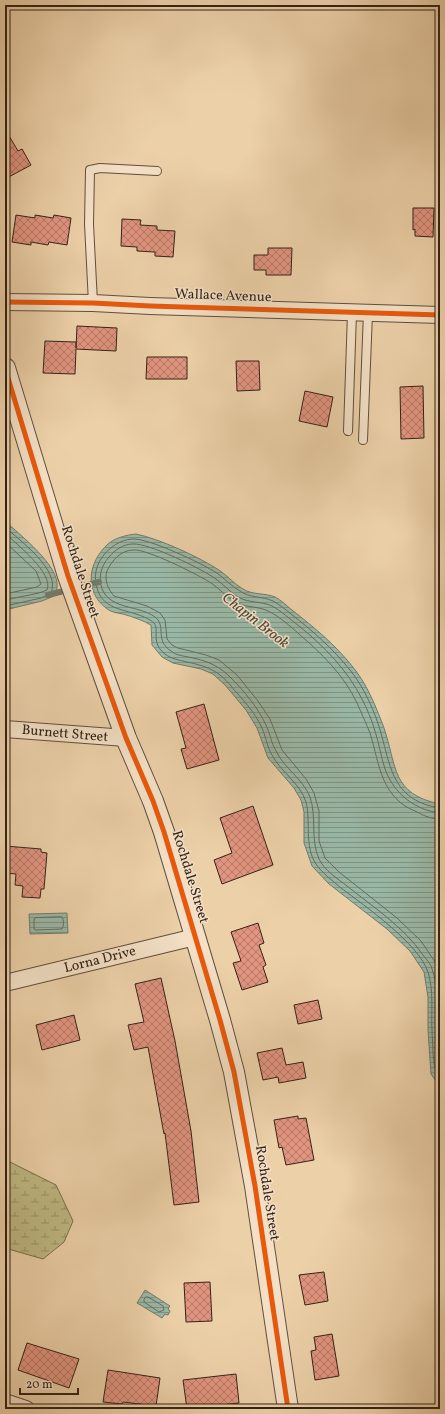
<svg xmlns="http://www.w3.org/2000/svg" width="445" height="1414" font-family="Vollkorn,serif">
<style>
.wetland{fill:url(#wetland-marsh);stroke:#7a6e4d}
.water{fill:url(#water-rules);stroke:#717b6c}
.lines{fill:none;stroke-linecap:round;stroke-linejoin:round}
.shore{stroke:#666c5e;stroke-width:1}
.stream{stroke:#717b6c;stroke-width:6}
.building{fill:url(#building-cross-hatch);stroke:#342217}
.service-casing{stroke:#624e3b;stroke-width:10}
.minor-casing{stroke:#624e3b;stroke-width:18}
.tertiary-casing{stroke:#624e3b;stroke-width:22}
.service{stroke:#f3e0c6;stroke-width:8}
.minor{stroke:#f3e0c6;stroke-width:16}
.tertiary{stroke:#f3e0c6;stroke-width:20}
.cycleway-casing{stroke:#f3e0c6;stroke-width:8}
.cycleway{stroke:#e8590c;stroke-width:5}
.labels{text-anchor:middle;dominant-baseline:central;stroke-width:3;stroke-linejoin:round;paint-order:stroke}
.street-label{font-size:14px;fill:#342217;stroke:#f3e0c6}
.water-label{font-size:15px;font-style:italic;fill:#4d473a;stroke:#f3e0c6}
</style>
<defs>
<pattern id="wetland-marsh" width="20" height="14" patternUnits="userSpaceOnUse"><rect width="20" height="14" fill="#bfb983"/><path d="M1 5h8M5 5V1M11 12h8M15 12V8" fill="none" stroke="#9c966a"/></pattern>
<pattern id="water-rules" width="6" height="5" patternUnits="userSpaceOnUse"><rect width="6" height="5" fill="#99b7a5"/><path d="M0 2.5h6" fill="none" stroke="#7e9485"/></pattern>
<pattern id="building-cross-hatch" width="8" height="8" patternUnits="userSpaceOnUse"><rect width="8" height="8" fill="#e1947f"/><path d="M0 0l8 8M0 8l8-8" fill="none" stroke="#b77867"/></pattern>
</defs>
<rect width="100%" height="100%" fill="#ecd0a8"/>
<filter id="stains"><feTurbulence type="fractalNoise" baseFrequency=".005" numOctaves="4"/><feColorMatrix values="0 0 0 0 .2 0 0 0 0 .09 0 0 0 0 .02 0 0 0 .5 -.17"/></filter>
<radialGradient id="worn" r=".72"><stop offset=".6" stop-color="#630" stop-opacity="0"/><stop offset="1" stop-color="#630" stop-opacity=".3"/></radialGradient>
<path class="wetland" d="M 5,1161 L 8,1161 L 56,1185 L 73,1221 L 64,1242 L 43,1259 L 5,1248 Z"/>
<path class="water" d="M 5,521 C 20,535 60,566 57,587 C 57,590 55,594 54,596 L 42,601 L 5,610 Z
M 136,534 C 160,539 199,557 219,570 C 228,576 234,584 243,589 C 252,595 266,593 275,597 C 281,600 287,606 292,610 C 315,628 338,647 356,671 C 368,687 377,709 384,728 C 397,766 391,794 440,804 L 440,1087 L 431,1074 L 428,1030 L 428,997 L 424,972 L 410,951 L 387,929 L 329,884 L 312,866 L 304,843 L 304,812 L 301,800 L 294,788 L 268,758 L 257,728 L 246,710 L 225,685 L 213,674 L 201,669 L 173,663 L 162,657 L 152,645 L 151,625 C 142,620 133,617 123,614 C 117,613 110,612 106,608 C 84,591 88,562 108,544 C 115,538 126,535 136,534 Z
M 67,913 L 68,933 L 30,934 L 29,914 Z
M 145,1290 L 170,1306 L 168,1309 L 170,1311 L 168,1315 L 165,1314 L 162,1318 L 137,1303 Z"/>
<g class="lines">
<path class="shore" d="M 5,527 C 20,541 61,570 51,593 L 41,598 L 5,606
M 5,533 C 16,544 54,573 47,590 L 39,593 L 5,600
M 5,542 L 36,571 L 41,584 L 37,587 L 5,594
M 440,808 C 394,801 391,770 381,733 C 375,712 364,687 350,670 C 333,649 313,631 291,614 C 286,610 279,604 273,601 C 262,596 249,598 240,591 C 231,586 225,579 217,573 C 201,563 149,538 132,539 C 120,540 110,547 103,556 C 97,564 94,574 96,583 C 100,611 124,608 144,617 C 145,617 154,622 154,623 C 160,631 150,642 165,654 C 171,659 180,660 187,662 C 206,666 218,670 231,686 C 242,699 255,712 262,728 C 266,737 267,747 272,755 C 281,772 300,783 306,802 C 311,821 304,846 316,864 C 322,873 333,881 341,888 C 365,906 419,944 428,972 C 434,991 431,1011 432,1030 C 432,1037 433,1045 433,1053 C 434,1064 434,1071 440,1080
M 440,813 C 415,810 394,794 385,769 C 381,757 379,743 375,731 C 372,720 367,709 362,699 C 348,671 324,646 299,626 C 291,620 280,610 272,606 C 261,601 248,603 238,597 C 230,592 224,585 216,579 C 202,569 149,543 133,544 C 123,544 115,550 109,557 C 101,566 98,577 102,589 C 111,610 139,605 155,617 C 167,626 154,640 171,651 C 177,656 185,656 193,658 C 208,661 221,667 232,679 C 245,692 258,708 266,725 C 270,733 271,743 276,751 C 284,768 303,779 310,797 C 317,817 310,839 319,859 C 324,870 338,879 347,886 C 373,907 404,927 423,955 C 426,959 431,964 432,969 C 439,987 436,1008 437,1026 C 437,1041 438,1057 440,1072
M 440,819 C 432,819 424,816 417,812 C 381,798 380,766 370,733 C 366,723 361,712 357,703 C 344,675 321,653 299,634 C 290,626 280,617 270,612 C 260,606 247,608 238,603 C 228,599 220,589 211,583 C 199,575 147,549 134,550 C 121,550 112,560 107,571 C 104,580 108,589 114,596 L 147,606 L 160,613 L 165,620 L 167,639 L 172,645 L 178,648 L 206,655 L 219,660 L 237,675 L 258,701 L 270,719 L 282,750 L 306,779 L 314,793 L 319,811 L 319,841 L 325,858 L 339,872 L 397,918 L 421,941 L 437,965 L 440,978
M 62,917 C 64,919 64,926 62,929 L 36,930 L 34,929 L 34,920 L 35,918 Z
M 146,1297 L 148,1297 L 163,1306 L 164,1310 L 159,1312 L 144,1302 L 144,1300 Z"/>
<path class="stream" d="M 48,595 L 99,582"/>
</g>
<path class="building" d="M 5,129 L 18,151 L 22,149 L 31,165 L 5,179 Z
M 413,208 L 434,208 L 433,237 L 415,236 L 415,229 L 413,230 Z
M 16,215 L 35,218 L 35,215 L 53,218 L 54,215 L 71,218 L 67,245 L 49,242 L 48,245 L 31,242 L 31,245 L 12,242 Z
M 122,219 L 141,220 L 140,225 L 157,226 L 157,230 L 175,231 L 173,257 L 155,256 L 155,252 L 137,251 L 137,247 L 121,246 Z
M 268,248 L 292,248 L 291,275 L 266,275 L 266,270 L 254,270 L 254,255 L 268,255 Z
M 77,326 L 117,328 L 116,351 L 76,349 L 75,374 L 43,373 L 45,341 L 76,342 L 76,348 Z
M 147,357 L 187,357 L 187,379 L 146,379 Z
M 236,361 L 259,361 L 260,390 L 237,391 Z
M 423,386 L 424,438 L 401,439 L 400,387 Z
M 305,391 L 333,397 L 327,427 L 299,421 Z
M 204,704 L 219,760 L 187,769 L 181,749 L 186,748 L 176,712 Z
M 253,806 L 273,865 L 222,884 L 214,860 L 232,853 L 220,818 Z
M 5,846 L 41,849 L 41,852 L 47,853 L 44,889 L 41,889 L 40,898 L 22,897 L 23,886 L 15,885 L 16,874 L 5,873 Z
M 258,923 L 264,943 L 259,945 L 266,965 L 263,967 L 268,982 L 242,990 L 233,963 L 241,961 L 231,932 Z
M 161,978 L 175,1041 L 191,1131 L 199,1202 L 174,1205 L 165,1133 L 164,1134 L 148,1047 L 134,1050 L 128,1025 L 144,1022 L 135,984 Z
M 318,1000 L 322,1019 L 298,1024 L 294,1005 Z
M 74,1015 L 80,1040 L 42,1050 L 36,1025 Z
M 282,1048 L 286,1065 L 303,1062 L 306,1078 L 279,1083 L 278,1077 L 263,1080 L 257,1053 Z
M 298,1116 L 298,1119 L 306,1118 L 314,1160 L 286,1165 L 282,1147 L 279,1148 L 274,1120 Z
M 324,1272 L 328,1301 L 305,1305 L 299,1275 Z
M 210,1282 L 212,1321 L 186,1322 L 184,1283 Z
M 332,1334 L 339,1376 L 315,1380 L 311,1351 L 316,1350 L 314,1337 Z
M 27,1343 L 79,1359 L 69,1388 L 18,1370 Z
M 108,1370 L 160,1378 L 156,1406 L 123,1402 L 122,1404 L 103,1402 Z
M 236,1374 L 239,1403 L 187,1409 L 183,1380 Z"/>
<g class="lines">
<g class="service-casing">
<path id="service" d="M 93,303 L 89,224 L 90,170 L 100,168 L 157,171
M 348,431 L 352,313
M 363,440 L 368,313"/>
</g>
<g class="minor-casing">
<path id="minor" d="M 5,302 L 93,303 L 150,306 L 440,315
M 5,729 L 126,738
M 5,983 L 195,937
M 5,1402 L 26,1409"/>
</g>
<g class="tertiary-casing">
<path id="tertiary" d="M 5,368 L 68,576 L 126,738 L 153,801 L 164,832 L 220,1020 L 234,1072 L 255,1186 L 288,1409"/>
</g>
<use href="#service" class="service"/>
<use href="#minor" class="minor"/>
<use href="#tertiary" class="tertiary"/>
<g class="cycleway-casing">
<path id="cycleway" d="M 5,302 L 93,303 L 150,306 L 440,315
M 5,368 L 68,576 L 126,738 L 153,801 L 164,832 L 220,1020 L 234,1072 L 255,1186 L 288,1409"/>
</g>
<use href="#cycleway" class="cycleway"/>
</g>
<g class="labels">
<g class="street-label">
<text transform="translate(223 296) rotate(2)">Wallace Avenue</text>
<text transform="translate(80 572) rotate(72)">Rochdale Street</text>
<text transform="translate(65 734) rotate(5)">Burnett Street</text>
<text transform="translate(190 877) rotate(73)">Rochdale Street</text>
<text transform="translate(100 960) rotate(-14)">Lorna Drive</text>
<text transform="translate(267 1193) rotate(81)">Rochdale Street</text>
</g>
<g class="water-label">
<text transform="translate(255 621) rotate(38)">Chapin Brook</text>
</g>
</g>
<rect width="445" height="1414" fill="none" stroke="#ecd0a8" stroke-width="20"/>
<rect x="6" y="6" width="433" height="1402" fill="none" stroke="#342217" stroke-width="2"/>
<rect x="10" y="10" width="425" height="1394" fill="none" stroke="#342217"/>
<path d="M20 1388v6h58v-6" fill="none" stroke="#342217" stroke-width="2"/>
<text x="26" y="1388" font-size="12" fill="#342217" stroke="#f3e0c6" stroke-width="3" paint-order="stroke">20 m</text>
<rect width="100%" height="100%" filter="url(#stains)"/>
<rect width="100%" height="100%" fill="url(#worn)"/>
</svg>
